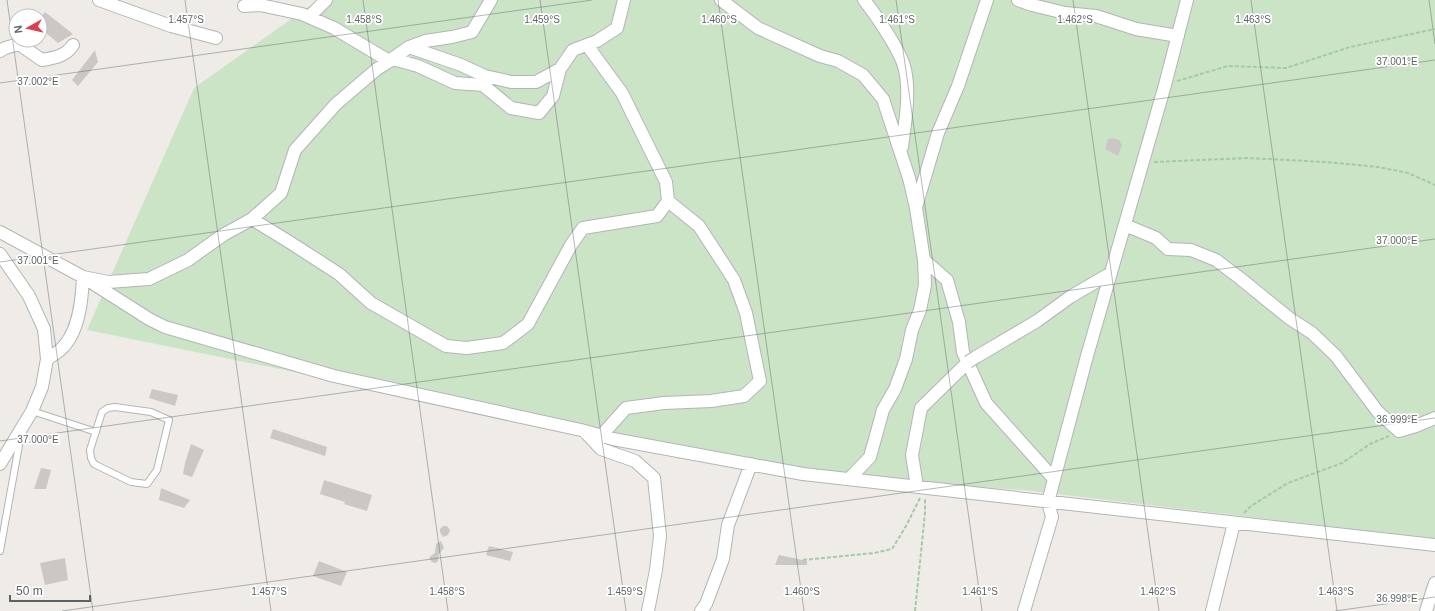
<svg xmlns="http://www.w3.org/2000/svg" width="1435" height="611" font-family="Helvetica,sans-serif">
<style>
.green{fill:#cbe4c5}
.building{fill:#cbc7c4}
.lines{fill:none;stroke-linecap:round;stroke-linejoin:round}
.lane-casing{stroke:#b2b5b8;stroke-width:8}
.street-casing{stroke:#b2b5b8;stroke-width:14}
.path{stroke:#a2caa6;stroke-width:2;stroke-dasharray:4 2;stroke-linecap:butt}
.lane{stroke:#fff;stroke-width:6}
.street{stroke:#fff;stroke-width:12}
.street-bridge-casing{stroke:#b2b5b8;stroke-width:14;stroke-linecap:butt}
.street-bridge{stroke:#fff;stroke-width:12}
.ticks{fill:none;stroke:#5e6366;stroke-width:1;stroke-opacity:0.45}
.ticks-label{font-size:10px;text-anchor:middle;fill:#5e6366;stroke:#fff;stroke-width:3.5;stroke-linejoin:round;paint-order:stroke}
</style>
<rect width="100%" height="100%" fill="#efece7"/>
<path class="green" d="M 318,0 L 1435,0 L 1435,539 L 1023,490 L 849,479 L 651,444 L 87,330 L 194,88 Z"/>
<path class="building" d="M 45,12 L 73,34 L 58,43 L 40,28 L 40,18 Z
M 95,50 L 98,62 L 78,86 L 72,80 Z
M 1113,138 L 1119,140 L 1122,145 L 1118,156 L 1105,149 L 1108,139 Z
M 152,389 L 178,395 L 175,406 L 149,398 Z
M 273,429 L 327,447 L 325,456 L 270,438 Z
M 191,444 L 204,450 L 192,477 L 183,474 L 185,463 Z
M 41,468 L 51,470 L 46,489 L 34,489 Z
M 324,480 L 372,495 L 367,511 L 344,504 L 345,502 L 320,494 Z
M 161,488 L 190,500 L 184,508 L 159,500 Z
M 443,526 L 447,526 L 450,530 L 448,535 L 443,537 L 440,532 L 440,529 Z
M 441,541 L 444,548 L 439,554 L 438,561 L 436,563 L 432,562 L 429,558 L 432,555 L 435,553 L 436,544 Z
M 489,546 L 513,552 L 510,561 L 486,555 Z
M 779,555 L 807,561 L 807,565 L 775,565 Z
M 65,558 L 68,580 L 45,585 L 40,563 Z
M 319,561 L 347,572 L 341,586 L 313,576 Z"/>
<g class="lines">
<g class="lane-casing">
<path id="lane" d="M 115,407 L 151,412 L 169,420 L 157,470 L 147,484 L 131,482 L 94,464 L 91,458 L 90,450 L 102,412 L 108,408 Z
M 32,411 L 96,432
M 0,551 L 21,434"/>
</g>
<g class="street-casing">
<path id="street" d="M 99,0 L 171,26 L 216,38
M 721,0 L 758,28 L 820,56 L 838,61 L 863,75 L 883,99 L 909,178 L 916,208 L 924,260 L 947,280 L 959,322 L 963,352 L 986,403 L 1054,479
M 864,0 C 876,15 899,49 904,66 C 911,90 905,123 902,147
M 1018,0 L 1032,5 L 1065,13 L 1096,16 L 1136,29 L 1178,36
M 244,6 L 260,5 L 302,14 L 334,28 L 389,61 L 409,47 L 461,65 L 485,76 L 511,82 L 536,82 L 560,69
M 309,17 L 326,0
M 409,47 L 425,41 L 452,37 L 472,32 L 491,0
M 0,51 L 5,48 L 19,44 L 42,60 C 54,58 66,56 73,45
M 916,207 L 938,133 L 958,86 L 987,0
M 252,219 L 291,243 L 339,274 L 371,303 L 446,346 L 467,348 L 503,343 L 528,324 L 571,245 L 583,228 L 657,216 L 668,201 L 666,182 L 622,93 L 587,45
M 1125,225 L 1156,238 L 1168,249 L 1191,250 L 1216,260 L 1241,279 L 1289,318 L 1312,333 L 1336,356 L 1378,412 L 1399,431 L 1416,426 L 1435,418
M 0,232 L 83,277 L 149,319 L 165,327 L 334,376 L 581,430 L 613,439 L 803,474 L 1435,545
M 0,254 L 29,296 L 44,329 L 47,359 L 42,387 L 32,411 L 0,464
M 976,357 L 1037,321 L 1070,297 L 1111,273
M 47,359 C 51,356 56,354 60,350 C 79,334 82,300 83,277 L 108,282 L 149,279 L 188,260 L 223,235 L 252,219 L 281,193 L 295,150 L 336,104 L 377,69 L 393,59 L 418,66 L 455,83 L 483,85 L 511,108 L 539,113 L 553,96 L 560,69 L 573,50 L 597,41 L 617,28 L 624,0
M 585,432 L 601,449 L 635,461 L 654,478 L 660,536 L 656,570 L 648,611
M 601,436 L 626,408 L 664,403 L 711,401 L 744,396 L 760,381 L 746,313 L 734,280 L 699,226 L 668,201
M 849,479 L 870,457 L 883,410 L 895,389 L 906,359 L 912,330 L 920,310 L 925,285 L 924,260
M 917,487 L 912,455 L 921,408 L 968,362
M 701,611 L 706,604 L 723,559 L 728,525 L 751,464
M 1024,611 L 1052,517 L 1048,502 L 1087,356 L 1165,85 L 1187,0
M 1212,611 L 1234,523
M 1426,611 L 1435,583"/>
</g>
<path class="path" d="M 1177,81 L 1228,66 L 1286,68 L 1350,47 L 1435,29
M 1154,162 L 1247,158 L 1326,162 L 1378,167 L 1408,173 L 1435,185
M 1244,513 L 1251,506 L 1288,483 L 1342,463 L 1370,444 L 1389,436
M 803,560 L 874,553 L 892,549 L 906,526 L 920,498
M 915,611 L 925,513 L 925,499"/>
<use href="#lane" class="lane"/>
<use href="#street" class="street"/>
<g class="street-bridge-casing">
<path id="street-bridge" d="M 968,362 L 976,357"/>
</g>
<use href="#street-bridge" class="street-bridge"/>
</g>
<path class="ticks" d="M 7,0 L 93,611M 185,0 L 271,611M 363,0 L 448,611M 540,0 L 626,611M 718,0 L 804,611M 896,0 L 982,611M 1073,0 L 1159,611M 1251,0 L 1337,611M 1429,0 L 1435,44M 0,83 L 592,0M 0,262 L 1435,60M 0,441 L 1435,239M 62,611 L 1435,418M 1335,611 L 1435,597"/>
<g class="ticks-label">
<text x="186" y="23">1.457°S</text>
<text x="364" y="23">1.458°S</text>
<text x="542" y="23">1.459°S</text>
<text x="719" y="23">1.460°S</text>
<text x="897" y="23">1.461°S</text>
<text x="1075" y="23">1.462°S</text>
<text x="1253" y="23">1.463°S</text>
<text x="1397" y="65">37.001°E</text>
<text x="38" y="85">37.002°E</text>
<text x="1397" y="244">37.000°E</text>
<text x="38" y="264">37.001°E</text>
<text x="1397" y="423">36.999°E</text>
<text x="38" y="443">37.000°E</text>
<text x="269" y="595">1.457°S</text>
<text x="447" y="595">1.458°S</text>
<text x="625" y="595">1.459°S</text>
<text x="802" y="595">1.460°S</text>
<text x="980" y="595">1.461°S</text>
<text x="1158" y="595">1.462°S</text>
<text x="1336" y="595">1.463°S</text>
<text x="1397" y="602">36.998°E</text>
</g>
<g transform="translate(28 28) rotate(262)"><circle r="19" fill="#ffffff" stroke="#bfc1c2"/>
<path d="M0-3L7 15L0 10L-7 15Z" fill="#dc404f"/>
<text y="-6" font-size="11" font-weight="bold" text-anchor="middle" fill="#5e6366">N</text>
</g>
<path d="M10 595v6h80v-6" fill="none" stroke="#5e6366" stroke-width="2"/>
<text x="16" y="595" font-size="12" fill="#5e6366" stroke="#ffffff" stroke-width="3" paint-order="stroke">50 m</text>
</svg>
